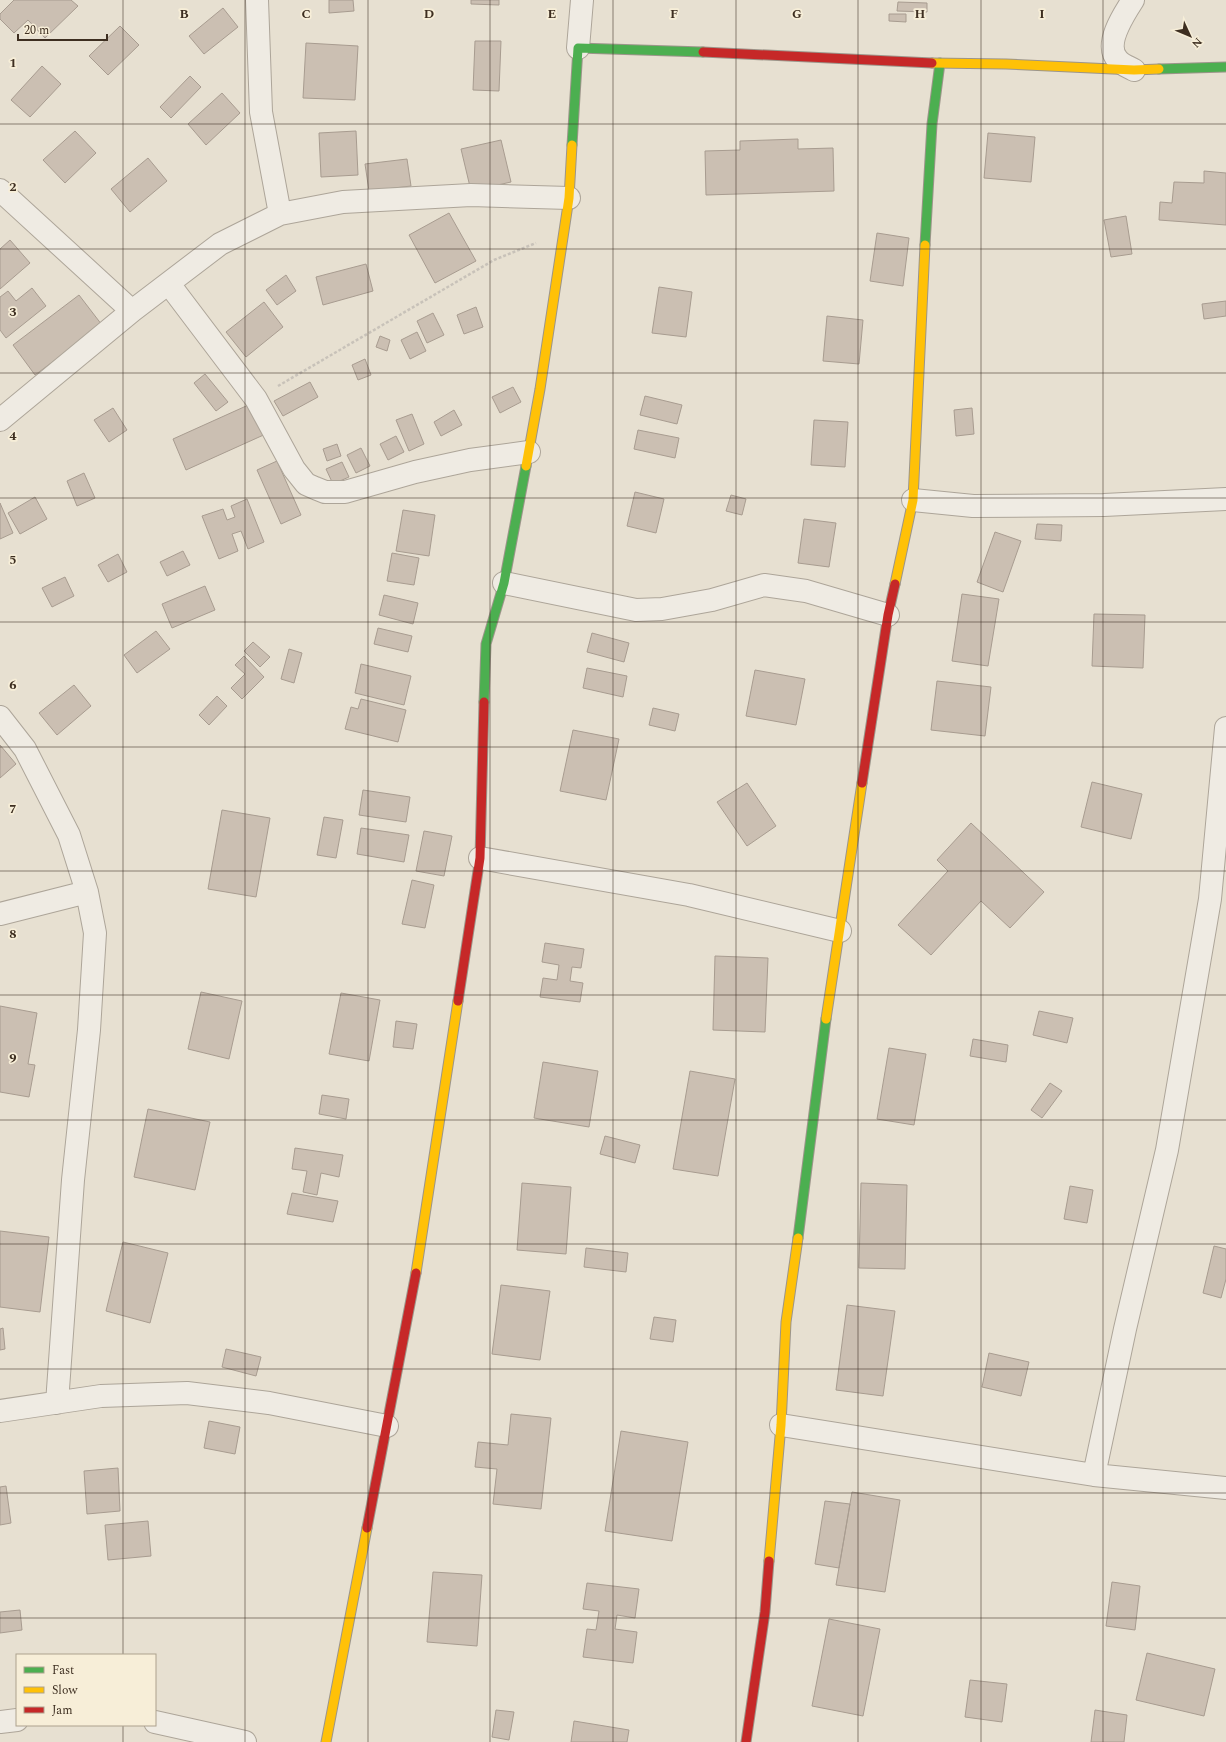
<svg xmlns="http://www.w3.org/2000/svg" width="1226" height="1742" font-family="Spectral,serif">
<style>
.building{fill:#cbbfb2;stroke:#a89c90}
.lines{fill:none;stroke-linecap:round;stroke-linejoin:round}
.street-casing{stroke:#ada599;stroke-width:24}
.fast-casing{stroke:#9c958a;stroke-width:11}
.slow-casing{stroke:#9c958a;stroke-width:11}
.jam-casing{stroke:#9c958a;stroke-width:11}
.path{stroke:#c8c2b9;stroke-width:2.5;stroke-dasharray:3 2;stroke-linecap:butt}
.street{stroke:#efebe3;stroke-width:22}
.fast{stroke:#4caf50;stroke-width:9}
.slow{stroke:#ffc107;stroke-width:9}
.jam{stroke:#c62828;stroke-width:9}
.grid{fill:none;stroke:#3d2e20;stroke-width:1;stroke-opacity:0.55}
.grid-label{font-size:13px;text-anchor:middle;font-weight:bold;fill:#3d2e20;stroke:#f7eed8;stroke-width:3.5;stroke-linejoin:round;paint-order:stroke}
</style>
<rect width="100%" height="100%" fill="#e7e0d1"/>
<path class="building" d="M 14,0 L 71,0 L 78,6 L 45,38 L 28,20 L 14,33 L 0,19 L 0,14 Z
M 329,0 L 353,0 L 354,11 L 329,13 Z
M 471,0 L 499,0 L 499,5 L 471,4 Z
M 898,2 L 927,3 L 927,12 L 897,11 Z
M 223,8 L 238,27 L 204,54 L 189,36 Z
M 889,14 L 906,14 L 906,22 L 889,21 Z
M 120,26 L 139,45 L 108,75 L 89,56 Z
M 475,41 L 501,41 L 499,91 L 473,90 Z
M 306,43 L 358,46 L 355,100 L 303,98 Z
M 42,66 L 61,84 L 30,117 L 11,100 Z
M 190,76 L 201,87 L 171,118 L 160,107 Z
M 222,93 L 240,113 L 206,145 L 188,124 Z
M 75,131 L 96,153 L 65,183 L 43,160 Z
M 356,131 L 358,175 L 321,177 L 319,133 Z
M 988,133 L 1035,137 L 1031,182 L 984,178 Z
M 798,139 L 798,149 L 833,148 L 834,191 L 706,195 L 705,151 L 740,150 L 740,141 Z
M 501,140 L 511,182 L 471,191 L 461,149 Z
M 148,158 L 167,181 L 130,212 L 111,189 Z
M 407,159 L 411,186 L 369,191 L 365,164 Z
M 1204,171 L 1226,173 L 1226,225 L 1159,220 L 1160,202 L 1172,203 L 1174,182 L 1204,183 Z
M 449,213 L 476,261 L 435,283 L 409,235 Z
M 1126,216 L 1132,254 L 1111,257 L 1104,220 Z
M 877,233 L 909,238 L 903,286 L 870,281 Z
M 10,240 L 30,263 L 0,289 L 0,249 Z
M 366,264 L 373,291 L 323,305 L 316,277 Z
M 286,275 L 296,291 L 277,305 L 266,290 Z
M 659,287 L 692,292 L 686,337 L 652,333 Z
M 32,288 L 46,306 L 6,338 L 0,330 L 0,297 L 8,291 L 16,301 Z
M 79,295 L 102,325 L 35,375 L 13,345 Z
M 1226,301 L 1226,316 L 1204,319 L 1202,304 Z
M 264,302 L 283,327 L 246,357 L 226,332 Z
M 476,307 L 483,327 L 464,334 L 457,315 Z
M 433,313 L 444,335 L 427,343 L 417,321 Z
M 827,316 L 863,320 L 859,364 L 823,361 Z
M 417,332 L 426,351 L 410,359 L 401,340 Z
M 380,336 L 390,340 L 387,351 L 376,347 Z
M 365,359 L 371,375 L 358,380 L 352,365 Z
M 205,374 L 228,402 L 216,411 L 194,383 Z
M 310,382 L 318,397 L 283,416 L 274,401 Z
M 513,387 L 521,402 L 500,413 L 492,397 Z
M 645,396 L 682,405 L 677,424 L 640,415 Z
M 255,402 L 268,433 L 186,470 L 173,439 Z
M 113,408 L 127,430 L 109,442 L 94,420 Z
M 972,408 L 974,434 L 956,436 L 954,410 Z
M 454,410 L 462,425 L 441,436 L 434,422 Z
M 412,414 L 424,444 L 409,451 L 396,420 Z
M 814,420 L 848,422 L 845,467 L 811,465 Z
M 638,430 L 679,438 L 675,458 L 634,449 Z
M 396,436 L 404,452 L 388,460 L 380,444 Z
M 337,444 L 341,456 L 327,461 L 323,449 Z
M 361,448 L 370,466 L 356,473 L 347,455 Z
M 277,461 L 301,515 L 281,524 L 257,470 Z
M 342,462 L 349,477 L 333,484 L 326,469 Z
M 84,473 L 95,498 L 77,506 L 67,481 Z
M 635,492 L 664,499 L 656,533 L 627,526 Z
M 731,495 L 746,499 L 742,515 L 726,511 Z
M 35,497 L 47,519 L 20,534 L 8,513 Z
M 247,499 L 264,542 L 248,549 L 241,531 L 232,534 L 238,551 L 219,559 L 202,516 L 223,509 L 227,520 L 235,517 L 231,506 Z
M 0,503 L 13,533 L 0,539 Z
M 403,510 L 435,515 L 429,556 L 396,551 Z
M 804,519 L 836,523 L 829,567 L 798,563 Z
M 1037,524 L 1062,525 L 1061,541 L 1035,539 Z
M 995,532 L 1021,541 L 1003,592 L 977,582 Z
M 183,551 L 190,565 L 167,576 L 160,562 Z
M 392,553 L 419,558 L 414,585 L 387,581 Z
M 118,554 L 127,572 L 108,582 L 98,565 Z
M 65,577 L 74,596 L 52,607 L 42,588 Z
M 205,586 L 215,610 L 172,628 L 162,604 Z
M 962,594 L 999,599 L 988,666 L 952,661 Z
M 384,595 L 418,603 L 413,624 L 379,615 Z
M 1094,614 L 1145,615 L 1143,668 L 1092,666 Z
M 378,628 L 412,636 L 408,652 L 374,644 Z
M 156,631 L 170,649 L 137,673 L 124,655 Z
M 592,633 L 629,643 L 624,662 L 587,652 Z
M 253,642 L 270,657 L 260,667 L 244,651 Z
M 289,649 L 302,653 L 294,683 L 281,679 Z
M 244,656 L 264,677 L 242,699 L 231,688 L 245,674 L 235,665 Z
M 361,664 L 411,676 L 404,705 L 355,693 Z
M 587,668 L 627,676 L 623,697 L 583,688 Z
M 755,670 L 805,679 L 796,725 L 746,716 Z
M 937,681 L 991,687 L 985,736 L 931,730 Z
M 74,685 L 91,706 L 57,735 L 39,713 Z
M 217,696 L 227,706 L 209,725 L 199,715 Z
M 361,699 L 406,710 L 398,742 L 345,729 L 351,707 L 358,709 Z
M 653,708 L 679,714 L 675,731 L 649,725 Z
M 573,730 L 619,739 L 606,800 L 560,791 Z
M 0,745 L 16,764 L 0,778 Z
M 1092,782 L 1142,794 L 1131,839 L 1081,827 Z
M 747,783 L 776,826 L 747,846 L 717,802 Z
M 363,790 L 410,797 L 406,822 L 359,815 Z
M 222,810 L 270,818 L 256,897 L 208,889 Z
M 324,817 L 343,820 L 336,858 L 317,855 Z
M 971,823 L 1044,892 L 1010,928 L 981,901 L 931,955 L 898,925 L 948,871 L 937,860 Z
M 361,828 L 409,835 L 404,862 L 357,854 Z
M 424,831 L 452,836 L 444,876 L 416,871 Z
M 412,880 L 434,885 L 425,928 L 402,924 Z
M 545,943 L 584,949 L 581,968 L 572,967 L 570,981 L 583,983 L 580,1002 L 540,997 L 543,978 L 557,980 L 559,965 L 542,962 Z
M 715,956 L 768,958 L 765,1032 L 713,1030 Z
M 201,992 L 242,1001 L 229,1059 L 188,1049 Z
M 341,993 L 380,1000 L 369,1061 L 329,1054 Z
M 0,1006 L 37,1013 L 28,1064 L 35,1065 L 29,1097 L 0,1092 Z
M 1039,1011 L 1073,1018 L 1067,1043 L 1033,1035 Z
M 396,1021 L 417,1024 L 413,1049 L 393,1047 Z
M 973,1039 L 1008,1045 L 1006,1062 L 970,1056 Z
M 889,1048 L 926,1054 L 914,1125 L 877,1119 Z
M 543,1062 L 598,1071 L 589,1127 L 534,1118 Z
M 690,1071 L 735,1079 L 718,1176 L 673,1169 Z
M 1050,1083 L 1062,1091 L 1042,1118 L 1031,1110 Z
M 322,1095 L 349,1099 L 346,1119 L 319,1114 Z
M 148,1109 L 210,1122 L 195,1190 L 134,1177 Z
M 605,1136 L 640,1145 L 635,1163 L 600,1154 Z
M 295,1148 L 343,1155 L 339,1177 L 321,1173 L 317,1195 L 303,1192 L 307,1171 L 292,1169 Z
M 522,1183 L 571,1187 L 566,1254 L 517,1250 Z
M 861,1183 L 907,1185 L 905,1269 L 859,1268 Z
M 1070,1186 L 1093,1190 L 1087,1223 L 1064,1219 Z
M 292,1193 L 338,1201 L 333,1222 L 287,1214 Z
M 0,1231 L 49,1237 L 40,1312 L 0,1307 Z
M 123,1242 L 168,1253 L 150,1323 L 106,1311 Z
M 1214,1246 L 1226,1249 L 1226,1279 L 1221,1298 L 1203,1293 Z
M 586,1248 L 628,1253 L 626,1272 L 584,1267 Z
M 501,1285 L 550,1291 L 540,1360 L 492,1354 Z
M 847,1305 L 895,1311 L 883,1396 L 836,1390 Z
M 654,1317 L 676,1320 L 673,1342 L 650,1339 Z
M 3,1328 L 5,1349 L 0,1350 L 0,1329 Z
M 226,1349 L 261,1357 L 256,1376 L 222,1367 Z
M 989,1353 L 1029,1362 L 1021,1396 L 982,1387 Z
M 511,1414 L 551,1418 L 541,1509 L 493,1504 L 497,1469 L 475,1467 L 478,1442 L 508,1445 Z
M 209,1421 L 240,1427 L 235,1454 L 204,1448 Z
M 621,1431 L 688,1442 L 672,1541 L 605,1531 Z
M 118,1468 L 120,1511 L 87,1514 L 84,1471 Z
M 6,1486 L 11,1523 L 0,1525 L 0,1487 Z
M 852,1492 L 900,1500 L 885,1592 L 836,1585 Z
M 825,1501 L 850,1504 L 839,1568 L 815,1564 Z
M 148,1521 L 151,1556 L 108,1560 L 105,1525 Z
M 433,1572 L 482,1575 L 477,1646 L 427,1642 Z
M 1112,1582 L 1140,1586 L 1135,1630 L 1106,1626 Z
M 587,1583 L 639,1589 L 635,1618 L 617,1615 L 615,1629 L 637,1632 L 633,1663 L 583,1657 L 587,1629 L 596,1630 L 599,1611 L 583,1609 Z
M 20,1610 L 22,1630 L 0,1633 L 0,1612 Z
M 829,1619 L 880,1629 L 863,1716 L 812,1706 Z
M 1147,1653 L 1215,1669 L 1204,1716 L 1136,1700 Z
M 970,1680 L 1007,1684 L 1002,1722 L 965,1717 Z
M 496,1710 L 514,1712 L 509,1740 L 492,1737 Z
M 1095,1710 L 1127,1715 L 1124,1742 L 1091,1742 Z
M 574,1721 L 629,1730 L 627,1742 L 571,1742 Z"/>
<g class="lines">
<g class="street-casing">
<path id="street" d="M 257,0 L 261,112 L 280,214
M 1133,0 C 1124,14 1103,45 1118,60 C 1122,65 1129,67 1134,70
M 578,48 L 582,0
M 0,190 L 132,311
M 169,284 L 256,399 L 294,469 L 306,484 L 315,488 L 325,492 L 345,492 L 415,472 L 470,460 L 529,452
M 0,420 L 132,311 L 220,244 L 280,214 L 343,202 L 471,195 L 569,198
M 913,500 L 973,506 L 1104,505 L 1226,499
M 504,583 L 636,610 L 662,609 L 712,600 L 764,585 L 806,591 L 888,615
M 0,717 L 25,749 L 69,835 L 87,892 L 95,933 L 89,1030 L 73,1180 L 57,1403
M 480,858 L 689,895 L 840,931
M 0,914 L 87,892
M 0,1411 L 101,1396 L 187,1393 L 269,1403 L 387,1426
M 781,1425 L 1094,1475 L 1226,1488
M 1094,1475 L 1125,1329 L 1167,1150 L 1210,899 L 1226,728
M 0,1722 L 17,1720
M 155,1722 L 245,1742"/>
</g>
<g class="fast-casing">
<path id="fast" d="M 1159,69 L 1226,67
M 572,145 L 578,48 L 703,52
M 925,245 L 932,124 L 940,63
M 484,702 L 486,644 L 504,583 L 526,466
M 798,1238 L 826,1019"/>
</g>
<g class="slow-casing">
<path id="slow" d="M 932,63 L 1006,64 L 1134,70 L 1159,69
M 526,466 L 540,389 L 569,198 L 572,145
M 895,584 L 913,500 L 925,245
M 826,1019 L 862,783
M 416,1273 L 458,1001
M 769,1561 L 781,1425 L 786,1322 L 798,1238
M 326,1742 L 367,1528"/>
</g>
<g class="jam-casing">
<path id="jam" d="M 703,52 L 932,63
M 862,783 L 888,615 L 895,584
M 458,1001 L 480,858 L 484,702
M 367,1528 L 416,1273
M 746,1742 L 765,1612 L 769,1561"/>
</g>
<path class="path" d="M 278,386 L 494,260 L 536,243"/>
<use href="#street" class="street"/>
<use href="#fast" class="fast"/>
<use href="#slow" class="slow"/>
<use href="#jam" class="jam"/>
</g>
<path class="grid" d="M 123,0 L 123,1655M 245,0 L 245,1742M 368,0 L 368,1742M 490,0 L 490,1742M 613,0 L 613,1742M 736,0 L 736,1742M 858,0 L 858,1742M 981,0 L 981,1742M 1103,0 L 1103,1742M 0,124 L 1226,124M 0,249 L 1226,249M 0,373 L 1226,373M 0,498 L 1226,498M 0,622 L 1226,622M 0,747 L 1226,747M 0,871 L 1226,871M 0,995 L 1226,995M 0,1120 L 1226,1120M 0,1244 L 1226,1244M 0,1369 L 1226,1369M 0,1493 L 1226,1493M 0,1618 L 1226,1618M 123,1725 L 123,1742"/>
<g class="grid-label">
<text x="184" y="18">B</text>
<text x="306" y="18">C</text>
<text x="429" y="18">D</text>
<text x="552" y="18">E</text>
<text x="674" y="18">F</text>
<text x="797" y="18">G</text>
<text x="920" y="18">H</text>
<text x="1042" y="18">I</text>
<text x="13" y="67">1</text>
<text x="13" y="191">2</text>
<text x="13" y="316">3</text>
<text x="13" y="440">4</text>
<text x="13" y="564">5</text>
<text x="13" y="689">6</text>
<text x="13" y="813">7</text>
<text x="13" y="938">8</text>
<text x="13" y="1062">9</text>
</g>
<rect x="16" y="1654" width="140" height="72" fill="#f7eed8" stroke="#ada18e"/>
<rect x="24" y="1667" width="20" height="6" fill="#4caf50" stroke="#ada18e"/>
<text x="52" y="1674" font-size="12" fill="#3d2e20">Fast</text>
<rect x="24" y="1687" width="20" height="6" fill="#ffc107" stroke="#ada18e"/>
<text x="52" y="1694" font-size="12" fill="#3d2e20">Slow</text>
<rect x="24" y="1707" width="20" height="6" fill="#c62828" stroke="#ada18e"/>
<text x="52" y="1714" font-size="12" fill="#3d2e20">Jam</text>
<g transform="translate(1190 36) rotate(134)" stroke="#f7eed8" stroke-width="3" paint-order="stroke">
<path d="M0-3L7 15L0 10L-7 15Z" fill="#3d2e20"/>
<text y="-6" font-size="11" font-weight="bold" text-anchor="middle" fill="#3d2e20">N</text>
</g>
<path d="M18 34v6h89v-6" fill="none" stroke="#3d2e20" stroke-width="2"/>
<text x="24" y="34" font-size="12" fill="#3d2e20" stroke="#f7eed8" stroke-width="3" paint-order="stroke">20 m</text>
</svg>
